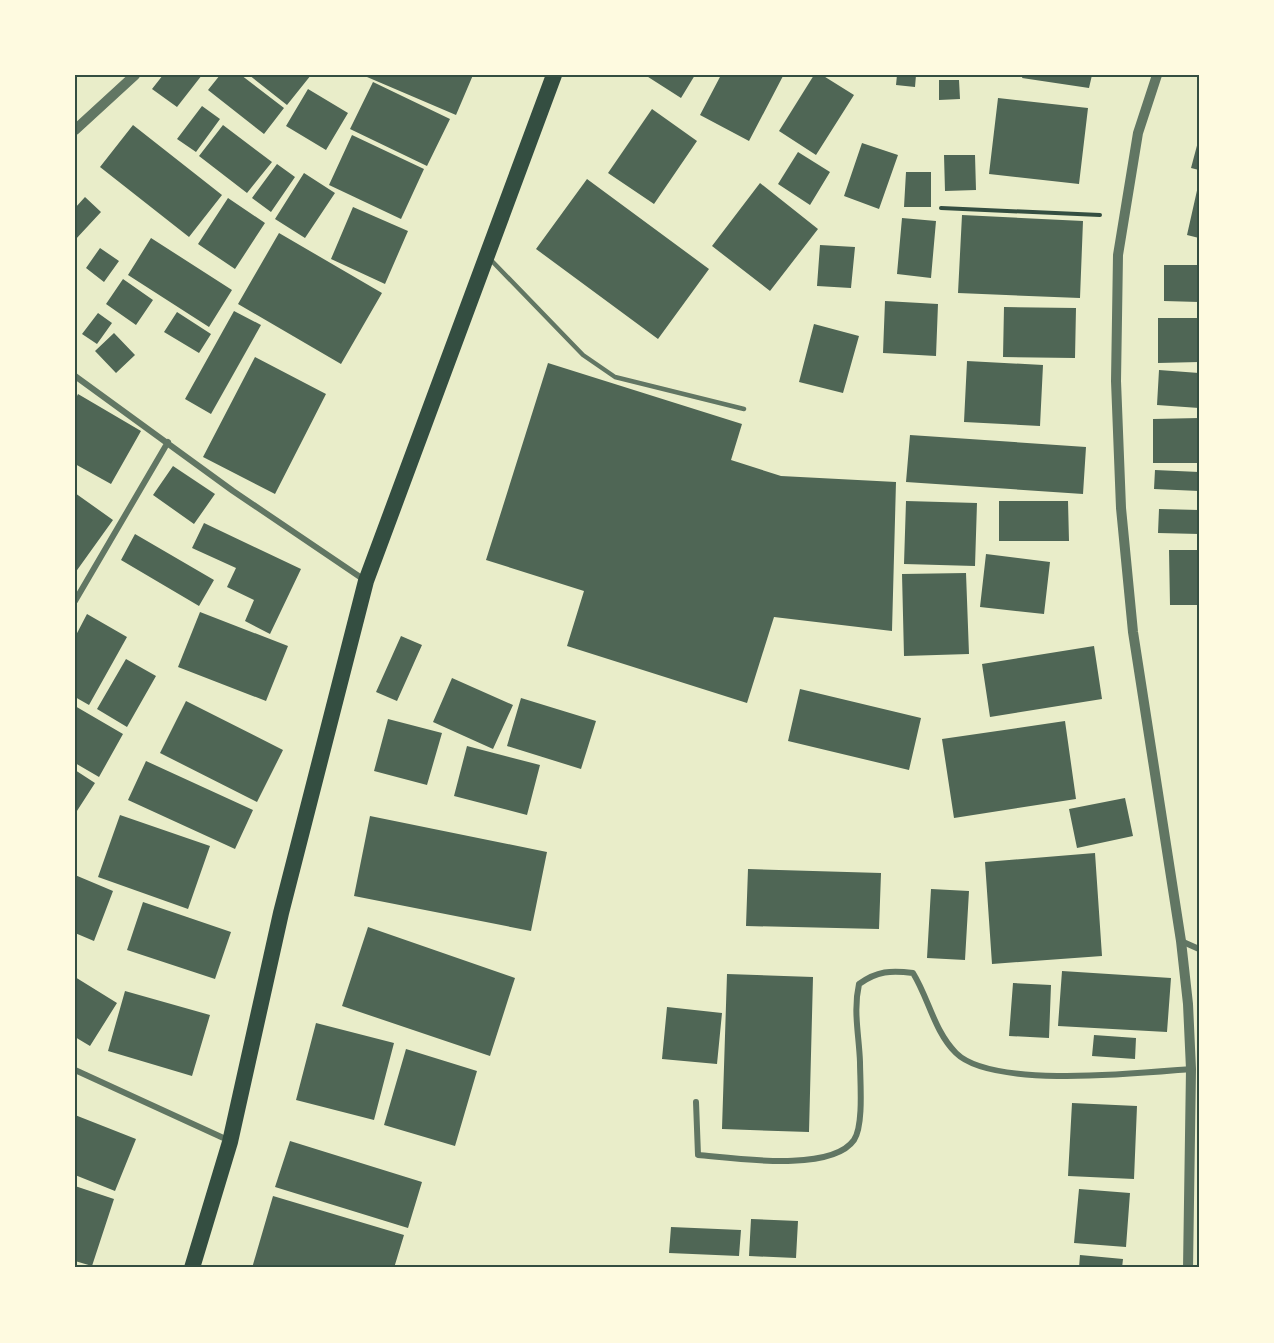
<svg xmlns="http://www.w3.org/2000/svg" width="1274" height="1343" font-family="'Fira Sans Condensed',sans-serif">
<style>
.building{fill:#4f6655}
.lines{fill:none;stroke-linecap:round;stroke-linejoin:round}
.path{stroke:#344e41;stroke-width:4}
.service{stroke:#617663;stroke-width:4.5}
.minor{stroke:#617663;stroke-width:6}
.tertiary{stroke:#617663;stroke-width:10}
.trunk{stroke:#344e41;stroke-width:16}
.neatline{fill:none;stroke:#344e41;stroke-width:2}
</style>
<rect width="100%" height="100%" fill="#e9edc9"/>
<path class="building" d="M 163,75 L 202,75 L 177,107 L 152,89 Z
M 220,75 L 241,75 L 284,108 L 264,134 L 208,90 Z
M 249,75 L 311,75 L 287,105 Z
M 367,75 L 473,75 L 456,115 L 367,77 Z
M 645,75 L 695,75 L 681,98 Z
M 721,75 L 783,76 L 749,141 L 700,115 Z
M 814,75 L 822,75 L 854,95 L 816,155 L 779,131 Z
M 897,75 L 916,75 L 915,87 L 896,85 Z
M 1023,75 L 1092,75 L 1089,88 L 1022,78 Z
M 939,80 L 959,80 L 960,99 L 939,100 Z
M 373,82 L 450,119 L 427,166 L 350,129 Z
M 308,89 L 348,113 L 326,150 L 286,126 Z
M 998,98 L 1088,108 L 1079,184 L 989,174 Z
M 202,106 L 220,119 L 196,152 L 177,139 Z
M 652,109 L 697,141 L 654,204 L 608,173 Z
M 133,125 L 222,195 L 189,237 L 100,167 Z
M 223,125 L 272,162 L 247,193 L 199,156 Z
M 352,135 L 424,169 L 401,219 L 329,185 Z
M 1199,138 L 1199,170 L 1191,168 Z
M 862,143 L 898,155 L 879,209 L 844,196 Z
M 798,152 L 830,172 L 810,205 L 778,184 Z
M 944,155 L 975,155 L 976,190 L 945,191 Z
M 277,164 L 295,177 L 271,212 L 252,198 Z
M 906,172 L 931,172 L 931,207 L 904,207 Z
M 304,173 L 335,193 L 305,238 L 275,219 Z
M 587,179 L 709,269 L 658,339 L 536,249 Z
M 760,183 L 818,229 L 770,291 L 712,246 Z
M 1198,186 L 1199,186 L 1199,238 L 1187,235 Z
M 85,197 L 101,212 L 75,240 L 75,208 Z
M 228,198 L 265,223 L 235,269 L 198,244 Z
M 353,207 L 408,231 L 385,284 L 331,259 Z
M 962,215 L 1083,221 L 1080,298 L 958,293 Z
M 902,218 L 936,221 L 931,278 L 897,274 Z
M 279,233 L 382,293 L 341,364 L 238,304 Z
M 151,238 L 232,290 L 209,327 L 128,275 Z
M 820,245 L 855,247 L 851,288 L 817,286 Z
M 100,248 L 119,261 L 104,282 L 86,268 Z
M 1164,265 L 1199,265 L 1199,302 L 1164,301 Z
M 123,279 L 153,300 L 136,325 L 106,304 Z
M 885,301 L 938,304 L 936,356 L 883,353 Z
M 1004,307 L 1076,308 L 1075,358 L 1003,357 Z
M 234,311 L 261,325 L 211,414 L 185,399 Z
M 177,312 L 211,334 L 199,353 L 164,332 Z
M 98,313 L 112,323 L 97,344 L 82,334 Z
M 1158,318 L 1199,318 L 1199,362 L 1158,363 Z
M 814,324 L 859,336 L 843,393 L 799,382 Z
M 114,333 L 135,355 L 116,373 L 95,351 Z
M 255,357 L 326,394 L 275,494 L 203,457 Z
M 967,361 L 1043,365 L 1040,426 L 964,422 Z
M 548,363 L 742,424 L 731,460 L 781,476 L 896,482 L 892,631 L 774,617 L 747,703 L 567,646 L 584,591 L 486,560 Z
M 1159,370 L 1199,373 L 1199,408 L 1157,405 Z
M 78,394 L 141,431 L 111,484 L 75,464 L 75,400 Z
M 1199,418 L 1199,463 L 1153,463 L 1153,419 Z
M 910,435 L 1086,447 L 1083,494 L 906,482 Z
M 173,466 L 215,494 L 194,524 L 153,495 Z
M 1155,470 L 1199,472 L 1199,491 L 1154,489 Z
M 75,493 L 113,520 L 75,573 Z
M 906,501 L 977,503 L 975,566 L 904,564 Z
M 999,501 L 1068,501 L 1069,541 L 999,541 Z
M 1159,509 L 1199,510 L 1199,534 L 1158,533 Z
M 204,523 L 301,569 L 270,634 L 245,621 L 254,600 L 227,587 L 236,568 L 192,548 Z
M 135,534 L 214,580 L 199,606 L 121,560 Z
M 1169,550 L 1199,550 L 1199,605 L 1170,605 Z
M 986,554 L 1050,562 L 1044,614 L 980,607 Z
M 966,573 L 969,654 L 904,656 L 902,574 Z
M 200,612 L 288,646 L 266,701 L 178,667 Z
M 87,614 L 127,637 L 89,705 L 75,697 L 75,637 Z
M 401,636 L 422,645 L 397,701 L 376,692 Z
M 1094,646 L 1102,699 L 990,717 L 982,664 Z
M 126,659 L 156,676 L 127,727 L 97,709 Z
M 452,678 L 513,705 L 493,749 L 433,722 Z
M 800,689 L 921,718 L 909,770 L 788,741 Z
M 521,698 L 596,721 L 581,769 L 507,746 Z
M 186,701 L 283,750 L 257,802 L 160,753 Z
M 75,706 L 123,734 L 99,777 L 75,763 Z
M 388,719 L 442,733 L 427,785 L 374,771 Z
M 1065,721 L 1076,799 L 954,818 L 942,739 Z
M 467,746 L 540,765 L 527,815 L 454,796 Z
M 146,761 L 253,810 L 235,849 L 128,800 Z
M 75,770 L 95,783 L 75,814 Z
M 1125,798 L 1133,836 L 1077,848 L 1069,809 Z
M 120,815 L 210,846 L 188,909 L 98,877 Z
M 370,816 L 547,852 L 531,931 L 354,896 Z
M 1095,853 L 1102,956 L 992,964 L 985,862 Z
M 748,869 L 881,873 L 879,929 L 746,926 Z
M 75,875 L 113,891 L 94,941 L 75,933 Z
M 931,889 L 969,891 L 965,960 L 927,958 Z
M 143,902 L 231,932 L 215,979 L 127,950 Z
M 368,927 L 515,978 L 490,1056 L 342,1006 Z
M 1062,971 L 1171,978 L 1167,1032 L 1058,1026 Z
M 727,974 L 813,977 L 809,1132 L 722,1129 Z
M 75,977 L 117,1003 L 90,1046 L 75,1037 Z
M 1013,983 L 1051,985 L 1049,1038 L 1009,1036 Z
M 125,991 L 210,1015 L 192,1076 L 108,1051 Z
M 667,1007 L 722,1013 L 717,1064 L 662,1059 Z
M 316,1023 L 394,1043 L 374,1120 L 296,1100 Z
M 1094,1035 L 1136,1038 L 1135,1059 L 1092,1056 Z
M 406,1049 L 477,1071 L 455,1146 L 384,1125 Z
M 1072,1103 L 1137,1106 L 1134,1179 L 1068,1176 Z
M 75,1115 L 136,1139 L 115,1191 L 75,1175 Z
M 290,1141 L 422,1182 L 408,1228 L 275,1187 Z
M 75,1186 L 114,1199 L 92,1266 L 75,1261 Z
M 1079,1189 L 1130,1193 L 1126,1247 L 1074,1243 Z
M 273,1196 L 404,1235 L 394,1268 L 252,1268 Z
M 751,1219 L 798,1221 L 796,1258 L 749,1256 Z
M 671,1227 L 741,1230 L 739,1256 L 669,1253 Z
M 1080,1255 L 1123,1259 L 1122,1268 L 1079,1268 Z"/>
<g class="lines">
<path class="path" d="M 941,208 L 1100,215"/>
<path class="service" d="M 489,258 L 583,355 L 615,377 L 744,409"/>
<path class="minor" d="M 75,376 L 233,491 L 366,581
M 75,601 L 168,442
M 1181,941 L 1199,949
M 75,1070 L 230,1141
M 696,1102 L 698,1155 C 734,1158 831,1173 854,1140 C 864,1125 860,1080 860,1062 C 859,1035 853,1011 859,984 C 877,971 891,970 913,973 C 929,999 934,1031 956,1053 C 992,1089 1141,1073 1191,1069"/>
<path class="tertiary" d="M 1157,75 L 1138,133 L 1118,255 L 1116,381 L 1121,508 L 1133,632 L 1181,941 L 1188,1004 L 1191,1069 L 1188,1268
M 75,130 L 135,75"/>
<path class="trunk" d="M 192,1268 L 230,1142 L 281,913 L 366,581 L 554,75"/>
</g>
<rect width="1274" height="1343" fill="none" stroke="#fefae0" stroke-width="153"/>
<rect x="76" y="76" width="1122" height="1190" class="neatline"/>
</svg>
